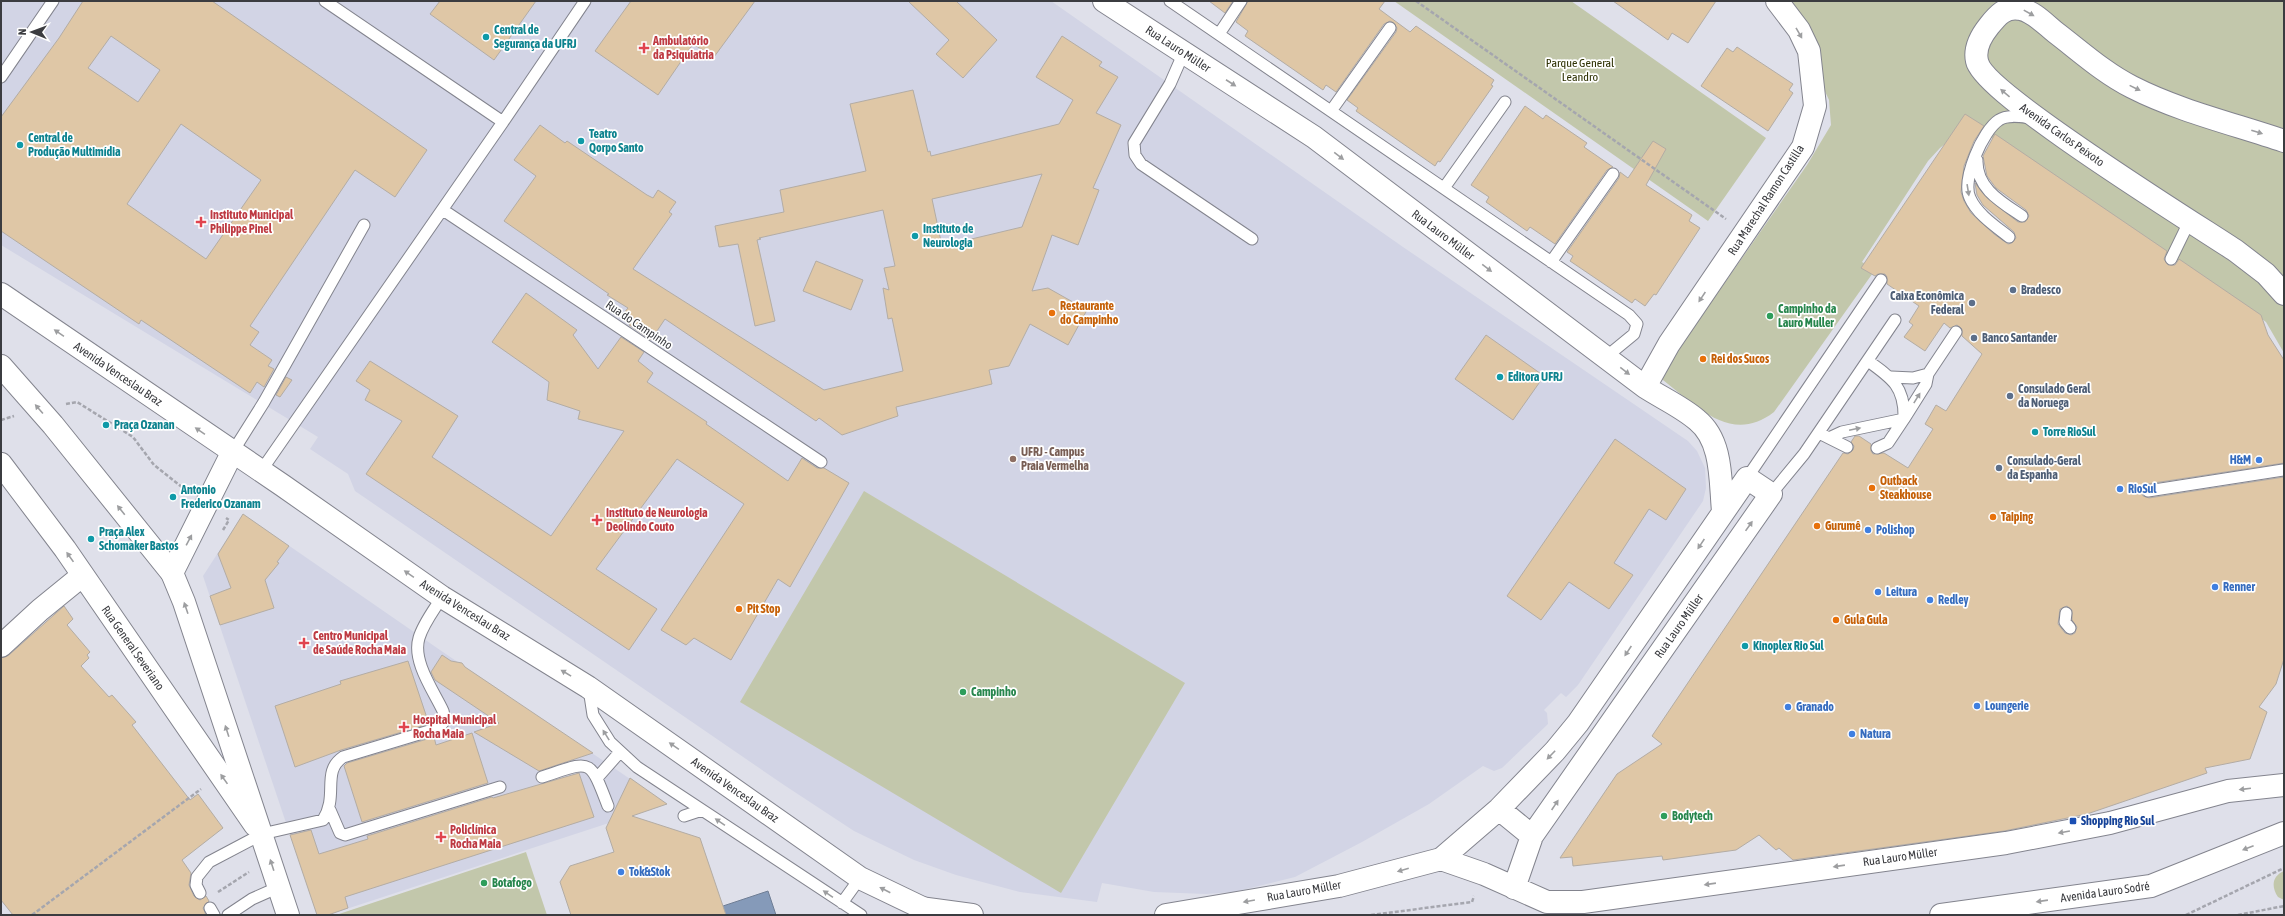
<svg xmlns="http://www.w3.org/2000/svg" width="2285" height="916" font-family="'Asap Condensed',sans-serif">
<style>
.built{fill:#d2d4e5}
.green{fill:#c2c7ab}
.water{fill:#859ab9;stroke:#6f7e95}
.building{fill:#dfc7a6;stroke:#b3aca4;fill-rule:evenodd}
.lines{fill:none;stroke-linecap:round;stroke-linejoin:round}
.service-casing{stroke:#83848e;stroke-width:13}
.minor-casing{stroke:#83848e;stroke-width:24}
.secondary-casing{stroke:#83848e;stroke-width:24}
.trunk-casing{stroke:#83848e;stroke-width:24}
.path{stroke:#a5a6ae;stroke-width:2.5;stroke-dasharray:4 2;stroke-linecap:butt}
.service{stroke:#fff;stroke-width:11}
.minor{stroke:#fff;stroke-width:22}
.secondary{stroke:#fff;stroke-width:22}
.trunk{stroke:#fff;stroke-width:22}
.oneway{fill:#9d9ea0}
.culture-dot{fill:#0f9aa8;stroke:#fff;stroke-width:1.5}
.health-dot{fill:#e0444e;stroke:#fff;stroke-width:1.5}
.service-dot{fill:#5c6f8a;stroke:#fff;stroke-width:1.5}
.food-dot{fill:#e8710a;stroke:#fff;stroke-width:1.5}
.leisure-dot{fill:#2e9e5b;stroke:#fff;stroke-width:1.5}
.education-dot{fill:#8d6e63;stroke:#fff;stroke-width:1.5}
.shop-dot{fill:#3f7fe0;stroke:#fff;stroke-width:1.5}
.transit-dot{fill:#1a4fb4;stroke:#fff;stroke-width:1.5}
.labels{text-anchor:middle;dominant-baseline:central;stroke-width:3.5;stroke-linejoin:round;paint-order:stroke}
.culture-label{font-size:12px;font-weight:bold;fill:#0d838f;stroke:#fff;text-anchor:start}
.health-label{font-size:12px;font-weight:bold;fill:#be3a42;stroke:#fff;text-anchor:start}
.street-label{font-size:12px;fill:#3b3c40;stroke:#fff}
.park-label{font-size:12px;fill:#2d3002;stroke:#fff}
.service-label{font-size:12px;font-weight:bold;fill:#4e5e75;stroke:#fff;text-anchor:start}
.food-label{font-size:12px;font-weight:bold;fill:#c56008;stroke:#fff;text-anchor:start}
.leisure-label{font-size:12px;font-weight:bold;fill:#27864d;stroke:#fff;text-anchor:start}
.education-label{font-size:12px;font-weight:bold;fill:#785e54;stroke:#fff;text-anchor:start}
.shop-label{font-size:12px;font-weight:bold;fill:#366cbe;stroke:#fff;text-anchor:start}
.transit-label{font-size:12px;font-weight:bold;fill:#164399;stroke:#fff;text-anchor:start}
</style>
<rect width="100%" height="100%" fill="#dfe0ea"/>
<path class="built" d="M 1,1 L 1051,1 L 1403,247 L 1688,441 L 1697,451 L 1705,468 L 1706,488 L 1703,501 L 1578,685 L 1566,697 L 1561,693 L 1544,710 L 1547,713 L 1548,724 L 1502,768 L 1494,771 L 1483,766 L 1429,804 L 1362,842 L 1295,877 L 1234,892 L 1206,894 L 1154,892 L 1102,883 L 1097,902 L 1020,892 L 956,875 L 914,860 L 854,831 L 784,785 L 355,491 L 348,474 L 310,449 L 318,437 L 1,245 Z
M 243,514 L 440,650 L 667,804 L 328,915 L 317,915 L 203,576 Z"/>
<path class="green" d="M 1394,1 L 1571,1 L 1766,138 L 1708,221 Z
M 1772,1 L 2284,1 L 2284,353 L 2266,322 L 2254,313 L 1977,128 L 1965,127 L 1940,148 L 1928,161 L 1862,262 L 1875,270 L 1774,412 C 1730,446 1695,404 1659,377 L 1807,165 L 1831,125 L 1829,100 L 1816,72 Z
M 864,491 L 1185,683 L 1061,893 L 740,702 Z
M 526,852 L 547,915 L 336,915 Z
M 2284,871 L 2284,900 L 2278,897 C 2271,887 2272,876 2284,871 Z"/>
<path class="water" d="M 768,891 L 776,915 L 725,915 L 723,906 Z"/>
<path class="building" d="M 83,1 L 212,1 L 427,150 L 395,197 L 355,170 L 250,326 L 259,332 L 250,345 L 272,360 L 268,366 L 274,369 L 264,387 L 257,382 L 250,393 L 141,320 L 139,324 L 1,231 L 1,117 L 59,38 ZM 111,36 L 160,70 L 138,102 L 88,68 ZM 181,124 L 261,180 L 206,259 L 127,204 Z
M 440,1 L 536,1 L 494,60 L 430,14 Z
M 631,1 L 755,1 L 714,57 L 693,44 L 658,95 L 595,51 Z
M 908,1 L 956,1 L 997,40 L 963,78 L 936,54 L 949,40 Z
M 1209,1 L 1233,1 L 1225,13 Z
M 1248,1 L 1385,1 L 1379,9 L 1410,32 L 1416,26 L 1494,80 L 1491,85 L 1493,86 L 1440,162 L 1438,161 L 1435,166 L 1356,111 L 1358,108 L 1347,100 L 1396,32 L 1397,28 L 1394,23 L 1390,21 L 1384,24 L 1336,92 L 1326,85 L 1323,90 L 1245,36 L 1248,31 L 1236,22 Z
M 1613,1 L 1716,1 L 1688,43 L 1672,33 L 1668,40 Z
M 1062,36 L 1102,62 L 1099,66 L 1118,77 L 1096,113 L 1121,125 L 1093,188 L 1099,190 L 1078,245 L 1052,235 L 1032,291 L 1048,288 L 1087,310 L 1068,345 L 1030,324 L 1009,366 L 989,370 L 992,384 L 896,407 L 898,416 L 842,435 L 819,418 L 816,421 L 665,319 L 651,340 L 629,325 L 632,320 L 623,314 L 628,308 L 607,295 L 609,294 L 504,221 L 536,176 L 514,160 L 540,125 L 565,143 L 567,141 L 647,195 L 653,198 L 658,190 L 676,202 L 669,212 L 672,214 L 633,269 L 824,390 L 903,371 L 892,318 L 888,319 L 883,288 L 889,290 L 884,268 L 895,266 L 883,210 L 759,238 L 761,239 L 757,240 L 775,321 L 755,326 L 738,244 L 719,247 L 715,226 L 784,212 L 780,190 L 866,171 L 850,104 L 913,90 L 928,152 L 930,151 L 931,156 L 1059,124 L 1073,100 L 1036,77 ZM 1042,174 L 1022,227 L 942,246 L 932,199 Z
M 1737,47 L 1793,84 L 1789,90 L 1793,93 L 1768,131 L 1701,86 L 1727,48 L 1733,52 Z
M 1525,106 L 1543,119 L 1546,115 L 1587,143 L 1584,147 L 1613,167 L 1607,170 L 1555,244 L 1530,227 L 1527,231 L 1486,202 L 1489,197 L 1471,185 Z
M 1965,114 L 1984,126 L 1974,141 L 1964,166 L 1961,192 L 1964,201 L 1971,213 L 1994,234 L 2008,244 L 2012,243 L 2016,238 L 2014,232 L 1983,205 L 1977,195 L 1975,183 L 1987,198 L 2018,222 L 2025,222 L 2029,216 L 2026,210 L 1996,188 L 1987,176 L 1983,156 L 1995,134 L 2167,251 L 2164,259 L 2168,265 L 2175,265 L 2179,259 L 2261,315 L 2268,335 L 2284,360 L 2284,463 L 2147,484 L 2143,486 L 2141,492 L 2143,496 L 2149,498 L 2284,477 L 2284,659 L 2276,684 L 2259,707 L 2267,712 L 2250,759 L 2205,768 L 2207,773 L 2087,814 L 2004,831 L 1793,860 L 1779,848 L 1776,850 L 1759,835 L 1736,850 L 1663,860 L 1662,856 L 1573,866 L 1572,857 L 1560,858 L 1617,774 L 1662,744 L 1652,736 L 1843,453 L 1848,454 L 1853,450 L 1854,446 L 1851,442 L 1855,436 L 1859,436 L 1871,444 L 1871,451 L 1873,454 L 1884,453 L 1908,468 L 1933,429 L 1925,424 L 1936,405 L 1946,411 L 1982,354 L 1962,336 L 1962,329 L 1957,325 L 1950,328 L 1944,323 L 1925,351 L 1904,337 L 1913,325 L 1909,322 L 1919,306 L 1887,284 L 1887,277 L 1885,274 L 1878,274 L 1875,276 L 1861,268 ZM 2067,606 L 2072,610 L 2072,620 L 2077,627 L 2075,633 L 2071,635 L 2065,633 L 2058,624 L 2060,609 Z
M 1653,141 L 1666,149 L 1646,185 L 1692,215 L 1689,221 L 1700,228 L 1656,295 L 1654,294 L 1645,306 L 1635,299 L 1632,303 L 1570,261 L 1573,256 L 1567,252 L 1619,178 L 1620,172 L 1628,178 Z
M 816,261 L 863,280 L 851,310 L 803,291 Z
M 526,293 L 577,330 L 573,335 L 598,369 L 621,337 L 644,352 L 638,361 L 653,373 L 647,382 L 707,422 L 706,424 L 788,481 L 802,458 L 817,468 L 824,468 L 849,483 L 790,587 L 778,579 L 731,660 L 694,638 L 686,645 L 661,630 L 744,504 L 677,459 L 596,569 L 657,609 L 629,650 L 366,474 L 402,421 L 365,400 L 370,390 L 356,381 L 370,361 L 458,416 L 432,457 L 551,536 L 624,431 L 578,419 L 580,411 L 547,400 L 549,382 L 492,342 Z
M 1486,335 L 1544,376 L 1513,420 L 1455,379 Z
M 286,377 L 292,380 L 280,397 L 276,395 Z
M 1615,439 L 1686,489 L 1666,520 L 1649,509 L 1614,563 L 1633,575 L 1609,609 L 1569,582 L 1541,620 L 1507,596 Z
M 243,514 L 289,546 L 277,562 L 279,563 L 265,580 L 274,608 L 220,625 L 210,596 L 231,588 L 218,554 Z
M 64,606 L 73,619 L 67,625 L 90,652 L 87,655 L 89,658 L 81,666 L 109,697 L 112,695 L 136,722 L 132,725 L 190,800 L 198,794 L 223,828 L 182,860 L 191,873 L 189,885 L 194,896 L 200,900 L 206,896 L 209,901 L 203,908 L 206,915 L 13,915 L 1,900 L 1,658 L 9,655 Z
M 442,655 L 451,661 L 462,663 L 465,667 L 593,753 L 539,771 L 474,732 L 499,723 L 435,680 L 431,672 Z
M 408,661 L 429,724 L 341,750 L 295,767 L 275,706 L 341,684 L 340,681 Z
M 472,733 L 488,783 L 362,822 L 344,766 L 347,763 L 434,737 L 436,745 Z
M 579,773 L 594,817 L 345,897 L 348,908 L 328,915 L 317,915 L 290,835 L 311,830 L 319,854 L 368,839 L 367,836 L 492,797 L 493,798 Z
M 630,778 L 667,804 L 632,816 L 700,838 L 726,915 L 571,915 L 560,882 L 570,866 L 614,852 L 606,828 Z"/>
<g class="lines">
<g class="service-casing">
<path id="service" d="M 1170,1 L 1629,315 L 1637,324 L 1634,334 L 1606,357
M 1219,34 L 1241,1
M 1184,52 L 1170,84 L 1134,143 L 1135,155 L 1141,164 L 1252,239
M 1,77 L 53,1
M 1331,111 L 1390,28
M 503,122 L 585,1
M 1977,160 C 1976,188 2001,202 2022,216
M 1444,188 L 1505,102
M 443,210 L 821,462
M 2009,237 C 1995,226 1977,214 1970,198 C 1961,180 1983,130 1999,120 C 2008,114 2022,117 2032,118
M 2171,259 L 2190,220
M 1551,262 L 1613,174
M 1868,361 C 1892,378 1905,387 1904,419
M 1891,377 L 1913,378 L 1928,374
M 1819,433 L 1829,438 L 1842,432 L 1904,419
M 1829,438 L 1847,447
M 1877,448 L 1888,443 L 1904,419 L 1926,384 L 1928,374 L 1956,332
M 232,453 L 264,402 L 364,225
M 261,471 L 503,122 L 325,1
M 1747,478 L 1881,280
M 2148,491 L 2283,470
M 1771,494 L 1804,454 L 1895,320
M 2066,613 L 2065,622 L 2070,628
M 589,689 L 593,715 L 610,742 L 637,767 L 861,915
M 542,777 C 591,761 589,756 608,806
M 597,778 L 620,752
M 330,810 L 340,833 L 345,835 L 500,787
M 684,816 L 702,810
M 200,893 L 196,885 L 197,877 L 209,862 L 262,834 L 323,820 C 339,795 321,772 343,757 L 439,728 L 445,720 L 443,711 C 433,690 412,661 419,638 C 423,624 434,610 442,597
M 842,903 L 860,878
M 210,908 L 214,915
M 228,915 L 252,899 L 279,887"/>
</g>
<g class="minor-casing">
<path id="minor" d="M 1104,1 L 1314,137 L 1645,387 C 1662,398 1682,407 1697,420 C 1723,441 1720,481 1723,511
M 2284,141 C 2234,124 2179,111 2132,87 C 2104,73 2080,51 2055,32 C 2045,24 2033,11 2020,9 C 2005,6 1997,16 1989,26 C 1981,36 1974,48 1977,61 C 1983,93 2197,225 2236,251 L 2266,274 L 2284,294
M 1645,387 L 1669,344 L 1803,147 L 1815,106 L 1809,51 L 1799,30 L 1777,1
M 1,464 L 65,549 L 255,825
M 172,573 L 232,453
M 1,646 L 40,610 L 83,575
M 1499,809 L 1532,836
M 1441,859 L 1484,874 L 1547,902 L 1583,902 L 2006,843 L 2110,823 L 2228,791 L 2284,785
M 920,908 L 972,915
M 1166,915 L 1339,886 L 1441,859 L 1499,809 L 1555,751 L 1578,723 L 1747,478 L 1771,494 L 1532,836 L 1514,888"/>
</g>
<g class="secondary-casing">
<path id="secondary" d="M 1,366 L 53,425 L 172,573 L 184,602 L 288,915"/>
</g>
<g class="trunk-casing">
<path id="trunk" d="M 1,294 L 282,485 L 442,597 L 588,687 L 860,878 L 937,915
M 1941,915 L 2151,886 L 2284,833"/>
</g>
<path class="path" d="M 1416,1 L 1726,219
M 66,404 L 77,402 L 133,437 L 154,465 L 187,491
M 1,420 L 14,416
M 223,530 L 229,520 L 226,518
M 218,892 L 249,872
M 32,915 L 201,789
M 1371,915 L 1472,902 L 1474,896
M 2186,915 L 2284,868
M 2238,915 L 2284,906"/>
<use href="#service" class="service"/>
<use href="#minor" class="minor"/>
<use href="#secondary" class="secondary"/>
<use href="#trunk" class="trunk"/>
</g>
<defs><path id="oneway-solid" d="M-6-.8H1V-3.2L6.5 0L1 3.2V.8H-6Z"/></defs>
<g class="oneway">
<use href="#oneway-solid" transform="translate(2029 13) rotate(29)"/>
<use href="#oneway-solid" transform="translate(1799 33) rotate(60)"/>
<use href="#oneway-solid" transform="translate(1231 83) rotate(33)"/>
<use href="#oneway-solid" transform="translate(2135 88) rotate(26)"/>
<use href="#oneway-solid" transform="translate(2005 93) rotate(-140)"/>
<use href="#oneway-solid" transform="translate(2257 132) rotate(18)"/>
<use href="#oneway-solid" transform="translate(1339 156) rotate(37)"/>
<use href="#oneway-solid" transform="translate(1968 190) rotate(81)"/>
<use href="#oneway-solid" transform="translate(1487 268) rotate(37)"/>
<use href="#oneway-solid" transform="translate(1702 297) rotate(124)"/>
<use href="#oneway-solid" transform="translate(59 333) rotate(-146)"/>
<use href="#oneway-solid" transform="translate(1625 371) rotate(38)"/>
<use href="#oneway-solid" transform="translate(1917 398) rotate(-58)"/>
<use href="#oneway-solid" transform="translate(39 409) rotate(-131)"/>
<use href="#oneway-solid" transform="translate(1855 429) rotate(-12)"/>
<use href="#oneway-solid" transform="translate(200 431) rotate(-146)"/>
<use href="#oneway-solid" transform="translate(121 510) rotate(-129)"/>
<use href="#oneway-solid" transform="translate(1749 526) rotate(-55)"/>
<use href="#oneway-solid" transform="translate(189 540) rotate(-62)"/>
<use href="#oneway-solid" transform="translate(1701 544) rotate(124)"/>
<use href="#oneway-solid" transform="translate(70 557) rotate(-125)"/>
<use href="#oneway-solid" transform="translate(409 574) rotate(-145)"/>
<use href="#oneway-solid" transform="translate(186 608) rotate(-109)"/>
<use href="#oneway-solid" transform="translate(1628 651) rotate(124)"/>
<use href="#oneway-solid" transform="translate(566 673) rotate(-149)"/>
<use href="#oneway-solid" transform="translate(227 731) rotate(-108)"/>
<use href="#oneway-solid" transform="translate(606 735) rotate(-122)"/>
<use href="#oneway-solid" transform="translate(674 746) rotate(-145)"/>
<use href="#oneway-solid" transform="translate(1551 755) rotate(134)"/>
<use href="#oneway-solid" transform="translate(224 779) rotate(-125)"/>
<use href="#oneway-solid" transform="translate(2245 789) rotate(173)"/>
<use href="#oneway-solid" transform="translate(1555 805) rotate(-56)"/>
<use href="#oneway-solid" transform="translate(720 822) rotate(-146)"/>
<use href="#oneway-solid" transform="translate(2064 832) rotate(170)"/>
<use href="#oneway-solid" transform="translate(2248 848) rotate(159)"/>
<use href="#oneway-solid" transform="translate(272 865) rotate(-108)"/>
<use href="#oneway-solid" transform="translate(1839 866) rotate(172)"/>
<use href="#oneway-solid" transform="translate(1403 870) rotate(164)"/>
<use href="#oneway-solid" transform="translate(1710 884) rotate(172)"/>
<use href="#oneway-solid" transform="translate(885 890) rotate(-153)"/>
<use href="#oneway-solid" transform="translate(828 894) rotate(-146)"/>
<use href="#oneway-solid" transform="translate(1249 901) rotate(170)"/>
<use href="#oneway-solid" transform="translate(2042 901) rotate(172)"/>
</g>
<g class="culture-dot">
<circle cx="486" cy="37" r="4"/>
<circle cx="581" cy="141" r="4"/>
<circle cx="20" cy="145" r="4"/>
<circle cx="915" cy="236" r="4"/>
<circle cx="1500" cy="377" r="4"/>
<circle cx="106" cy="425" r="4"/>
<circle cx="2035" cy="432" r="4"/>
<circle cx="173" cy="497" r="4"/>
<circle cx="91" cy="539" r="4"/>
<circle cx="1745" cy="646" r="4"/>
</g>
<g class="health-dot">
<path d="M642 42h4v4h4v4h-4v4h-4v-4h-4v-4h4z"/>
<path d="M199 216h4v4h4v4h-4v4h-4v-4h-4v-4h4z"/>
<path d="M595 514h4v4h4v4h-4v4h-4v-4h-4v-4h4z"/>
<path d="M302 637h4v4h4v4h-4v4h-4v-4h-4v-4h4z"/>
<path d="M402 721h4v4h4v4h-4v4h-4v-4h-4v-4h4z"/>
<path d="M439 831h4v4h4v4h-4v4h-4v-4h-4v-4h4z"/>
</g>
<g class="service-dot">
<circle cx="2013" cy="290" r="4"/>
<circle cx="1972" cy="303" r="4"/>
<circle cx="1974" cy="338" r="4"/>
<circle cx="2010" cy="396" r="4"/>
<circle cx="1999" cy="468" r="4"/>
</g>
<g class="food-dot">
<circle cx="1052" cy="313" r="4"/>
<circle cx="1703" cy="359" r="4"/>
<circle cx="1872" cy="488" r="4"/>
<circle cx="1993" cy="517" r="4"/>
<circle cx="1817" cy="526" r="4"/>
<circle cx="739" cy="609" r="4"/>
<circle cx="1836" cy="620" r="4"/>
</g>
<g class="leisure-dot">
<circle cx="1770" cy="316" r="4"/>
<circle cx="963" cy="692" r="4"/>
<circle cx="1664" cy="816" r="4"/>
<circle cx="484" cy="883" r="4"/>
</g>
<circle class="education-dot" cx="1013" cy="459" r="4"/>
<g class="shop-dot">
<circle cx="2259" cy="460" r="4"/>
<circle cx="2120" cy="489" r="4"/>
<circle cx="1868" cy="530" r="4"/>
<circle cx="2215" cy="587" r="4"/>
<circle cx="1878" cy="592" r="4"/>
<circle cx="1930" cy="600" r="4"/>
<circle cx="1977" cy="706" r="4"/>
<circle cx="1788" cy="707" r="4"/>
<circle cx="1852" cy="734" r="4"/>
<circle cx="621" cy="872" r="4"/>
</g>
<rect class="transit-dot" x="2069" y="817" width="8" height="8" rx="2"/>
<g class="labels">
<g class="culture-label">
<text x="494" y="30">Central de<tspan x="494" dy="14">Segurança da UFRJ</tspan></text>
<text x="589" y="134">Teatro<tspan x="589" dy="14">Qorpo Santo</tspan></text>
<text x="28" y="138">Central de<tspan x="28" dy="14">Produção Multimídia</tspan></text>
<text x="923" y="229">Instituto de<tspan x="923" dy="14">Neurologia</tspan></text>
<text x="1508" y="377">Editora UFRJ</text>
<text x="114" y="425">Praça Ozanan</text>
<text x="2043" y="432">Torre RioSul</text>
<text x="181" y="490">Antonio<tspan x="181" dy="14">Frederico Ozanam</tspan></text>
<text x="99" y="532">Praça Alex<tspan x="99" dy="14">Schomaker Bastos</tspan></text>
<text x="1753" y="646">Kinoplex Rio Sul</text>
</g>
<g class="health-label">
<text x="653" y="41">Ambulatório<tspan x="653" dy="14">da Psiquiatria</tspan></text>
<text x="210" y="215">Instituto Municipal<tspan x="210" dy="14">Philippe Pinel</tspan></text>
<text x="606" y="513">Instituto de Neurologia<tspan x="606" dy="14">Deolindo Couto</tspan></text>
<text x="313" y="636">Centro Municipal<tspan x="313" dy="14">de Saúde Rocha Maia</tspan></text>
<text x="413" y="720">Hospital Municipal<tspan x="413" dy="14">Rocha Maia</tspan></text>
<text x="450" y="830">Policlínica<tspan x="450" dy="14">Rocha Maia</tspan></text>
</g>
<g class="street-label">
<text transform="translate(1178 49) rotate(33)">Rua Lauro Müller</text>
<text transform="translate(2062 135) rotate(35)">Avenida Carlos Peixoto</text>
<text transform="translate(1766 200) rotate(-57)">Rua Marechal Ramon Castilla</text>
<text transform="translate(1443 235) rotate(37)">Rua Lauro Müller</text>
<text transform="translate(639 325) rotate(34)">Rua do Campinho</text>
<text transform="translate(118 374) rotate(34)">Avenida Venceslau Braz</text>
<text transform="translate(465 610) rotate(32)">Avenida Venceslau Braz</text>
<text transform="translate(1679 626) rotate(-55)">Rua Lauro Müller</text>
<text transform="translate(133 648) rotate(55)">Rua General Severiano</text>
<text transform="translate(735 790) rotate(35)">Avenida Venceslau Braz</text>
<text transform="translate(1900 857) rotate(-8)">Rua Lauro Müller</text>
<text transform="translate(1304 891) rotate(-10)">Rua Lauro Müller</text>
<text transform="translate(2105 892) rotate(-8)">Avenida Lauro Sodré</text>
</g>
<g class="park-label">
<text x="1580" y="63">Parque General<tspan x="1580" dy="14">Leandro</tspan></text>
</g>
<g class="service-label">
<text x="2021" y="290">Bradesco</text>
<text x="1964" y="296" text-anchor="end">Caixa Econômica<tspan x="1964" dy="14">Federal</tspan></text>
<text x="1982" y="338">Banco Santander</text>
<text x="2018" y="389">Consulado Geral<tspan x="2018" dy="14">da Noruega</tspan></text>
<text x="2007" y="461">Consulado-Geral<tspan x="2007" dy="14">da Espanha</tspan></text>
</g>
<g class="food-label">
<text x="1060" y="306">Restaurante<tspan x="1060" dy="14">do Campinho</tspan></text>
<text x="1711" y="359">Rei dos Sucos</text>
<text x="1880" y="481">Outback<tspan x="1880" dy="14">Steakhouse</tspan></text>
<text x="2001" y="517">Taiping</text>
<text x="1825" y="526">Gurumê</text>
<text x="747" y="609">Pit Stop</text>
<text x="1844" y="620">Gula Gula</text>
</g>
<g class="leisure-label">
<text x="1778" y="309">Campinho da<tspan x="1778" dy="14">Lauro Muller</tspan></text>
<text x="971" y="692">Campinho</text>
<text x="1672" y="816">Bodytech</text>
<text x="492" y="883">Botafogo</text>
</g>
<g class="education-label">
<text x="1021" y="452">UFRJ - Campus<tspan x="1021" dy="14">Praia Vermelha</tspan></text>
</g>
<g class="shop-label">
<text x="2251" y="460" text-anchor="end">H&amp;M</text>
<text x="2128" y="489">RioSul</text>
<text x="1876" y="530">Polishop</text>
<text x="2223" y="587">Renner</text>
<text x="1886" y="592">Leitura</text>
<text x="1938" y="600">Redley</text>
<text x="1985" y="706">Loungerie</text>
<text x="1796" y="707">Granado</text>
<text x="1860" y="734">Natura</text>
<text x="629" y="872">Tok&amp;Stok</text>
</g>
<g class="transit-label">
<text x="2081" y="821">Shopping Rio Sul</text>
</g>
</g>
<rect width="2285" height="916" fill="none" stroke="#3b3c40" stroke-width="4"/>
<g transform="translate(32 32) rotate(271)" stroke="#ffffff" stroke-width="3" paint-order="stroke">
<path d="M0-3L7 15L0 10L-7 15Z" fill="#3b3c40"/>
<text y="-6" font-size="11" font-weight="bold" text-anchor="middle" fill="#3b3c40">N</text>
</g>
</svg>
